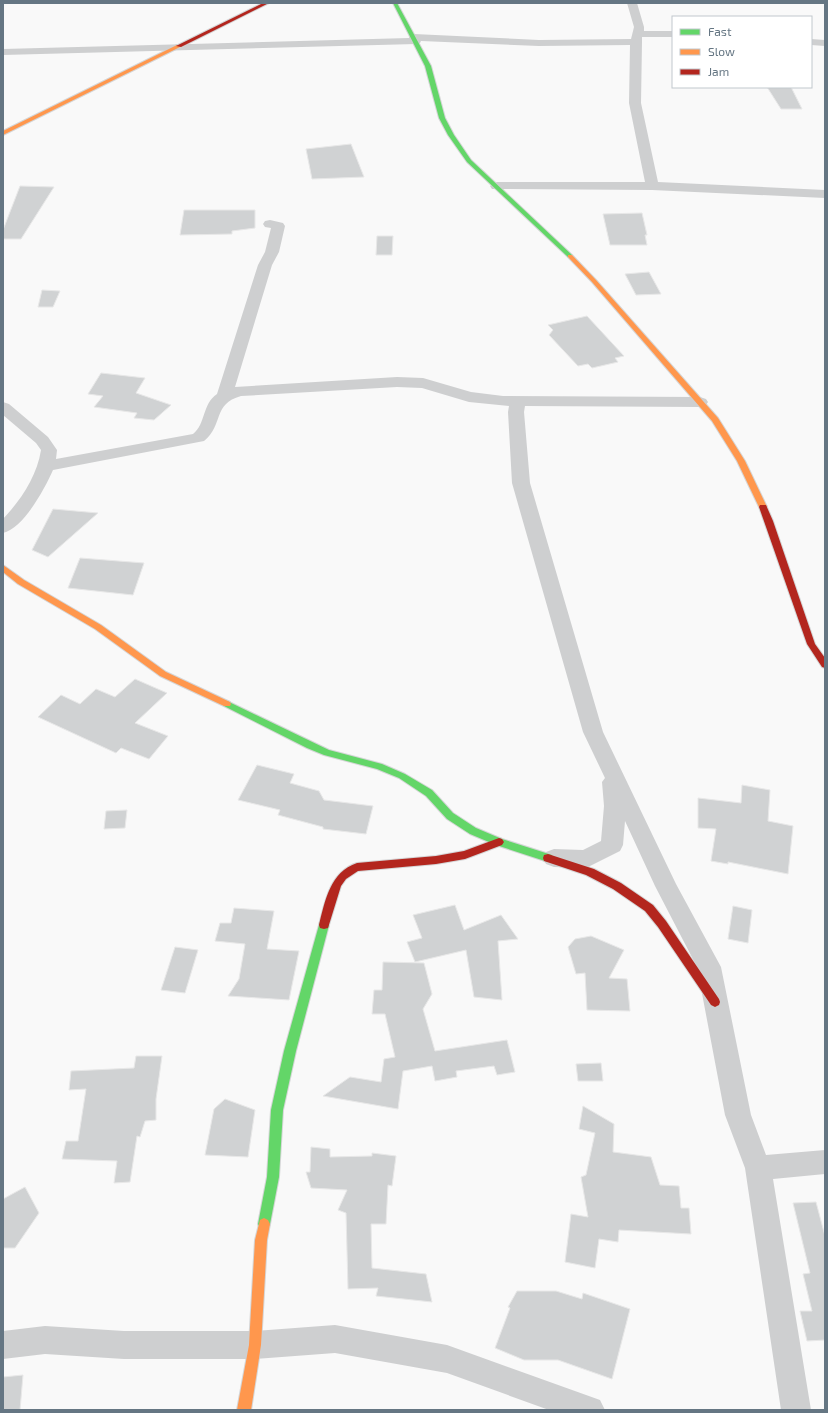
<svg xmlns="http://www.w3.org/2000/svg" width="828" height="1413" font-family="'Exo 2',sans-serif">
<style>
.building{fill:#d0d2d3;stroke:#e8e8e8}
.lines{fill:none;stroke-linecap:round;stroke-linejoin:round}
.fast-casing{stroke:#d5d6d7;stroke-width:2}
.slow-casing{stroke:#d5d6d7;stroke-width:2}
.jam-casing{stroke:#d5d6d7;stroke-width:2}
.street{fill:#cecfd0;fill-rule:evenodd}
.fast{fill:#63d668;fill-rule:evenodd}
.slow{fill:#ff974d;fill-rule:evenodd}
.jam{fill:#b3261e;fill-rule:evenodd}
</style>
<rect width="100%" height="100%" fill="#f9f9f9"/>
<path class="building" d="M 767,87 L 791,87 L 802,109 L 781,109 Z
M 351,144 L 364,177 L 312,179 L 306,149 Z
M 20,186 L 54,187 L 21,239 L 3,239 L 3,230 Z
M 184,210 L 255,210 L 255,228 L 232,231 L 232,234 L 180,235 Z
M 642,213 L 647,235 L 645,235 L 647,245 L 610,245 L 603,214 Z
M 377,236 L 393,236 L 392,255 L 376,255 Z
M 649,272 L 661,294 L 636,295 L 625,274 Z
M 42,290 L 60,291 L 53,307 L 38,307 Z
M 587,316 L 624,356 L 615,358 L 618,362 L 592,368 L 588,364 L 578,366 L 549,335 L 553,330 L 548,325 Z
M 101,373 L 145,378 L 136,393 L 171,405 L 154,420 L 134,418 L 137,413 L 94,407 L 103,396 L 88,394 Z
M 53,509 L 98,513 L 48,557 L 32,550 Z
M 80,558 L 144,563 L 133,595 L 68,588 Z
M 135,679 L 167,693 L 135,723 L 168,736 L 149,759 L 121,748 L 116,753 L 38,717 L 61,695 L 80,704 L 96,689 L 115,697 Z
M 257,765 L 294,774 L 290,783 L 319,791 L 324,800 L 373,806 L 366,834 L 323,829 L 323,827 L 278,815 L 280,810 L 238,800 Z
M 742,785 L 770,790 L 768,821 L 793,826 L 788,874 L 728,862 L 728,864 L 711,861 L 716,829 L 698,828 L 698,798 L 741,803 Z
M 127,810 L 125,828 L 104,829 L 106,811 Z
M 455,905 L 464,930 L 501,915 L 518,939 L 498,941 L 502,1000 L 474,997 L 466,950 L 415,962 L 407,942 L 422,938 L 413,915 Z
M 733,906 L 752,910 L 748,943 L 728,939 Z
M 234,908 L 274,911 L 267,949 L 299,951 L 289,1000 L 228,996 L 239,979 L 245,944 L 215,941 L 220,923 L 231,923 Z
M 591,936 L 624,950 L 609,978 L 627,979 L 630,1011 L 587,1010 L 585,973 L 576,974 L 568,947 L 575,939 Z
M 175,947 L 198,950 L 185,993 L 161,990 Z
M 383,962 L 424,963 L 432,994 L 423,1009 L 435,1051 L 507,1040 L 515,1072 L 497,1075 L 494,1066 L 456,1071 L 457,1077 L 435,1081 L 432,1066 L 403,1071 L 398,1109 L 323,1096 L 350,1077 L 381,1082 L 384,1059 L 395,1057 L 385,1014 L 372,1014 L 374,990 L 382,990 Z
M 136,1056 L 162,1056 L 156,1099 L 156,1120 L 145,1121 L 140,1137 L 137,1136 L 130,1182 L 114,1183 L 117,1161 L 62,1159 L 66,1141 L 78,1141 L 86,1089 L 69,1090 L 71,1071 L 134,1068 Z
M 601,1063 L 603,1081 L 578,1081 L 576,1064 Z
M 225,1099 L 255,1110 L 248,1157 L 205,1155 L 214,1109 Z
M 583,1106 L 614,1124 L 613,1152 L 651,1157 L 660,1185 L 679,1186 L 681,1208 L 689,1208 L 691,1234 L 619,1230 L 618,1242 L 599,1239 L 595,1268 L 565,1262 L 571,1214 L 588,1217 L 581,1177 L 586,1175 L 595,1133 L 579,1129 Z
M 311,1147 L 330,1149 L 330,1157 L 372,1156 L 372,1153 L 396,1156 L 392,1186 L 388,1185 L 386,1224 L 371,1224 L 372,1268 L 426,1274 L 432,1302 L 376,1296 L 378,1288 L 348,1289 L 346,1213 L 338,1210 L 347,1190 L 311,1188 L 306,1172 L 310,1172 Z
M 25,1187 L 39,1213 L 15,1248 L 3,1248 L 3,1199 Z
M 816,1202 L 825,1236 L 825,1340 L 807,1341 L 800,1311 L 812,1311 L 803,1274 L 810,1273 L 793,1203 Z
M 517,1291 L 556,1291 L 582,1299 L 583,1293 L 630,1309 L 612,1379 L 558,1360 L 524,1360 L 495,1348 L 510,1308 L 508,1307 Z
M 23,1375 L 20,1410 L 3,1410 L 3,1377 Z"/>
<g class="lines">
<g class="fast-casing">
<path id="fast" d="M 393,3 L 397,3 L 431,66 L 445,118 L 454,135 L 471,160 L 572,255 L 572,257 L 568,257 L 467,162 L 448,135 L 439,118 L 425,66 Z
M 227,701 L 329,750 L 382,764 L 405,774 L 432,790 L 453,813 L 476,828 L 502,839 L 552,855 L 553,858 L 552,861 L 548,862 L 496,845 L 470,834 L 447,819 L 426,796 L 399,778 L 377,769 L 324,755 L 307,748 L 224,706 L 223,704 L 224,702 Z
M 324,921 L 328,922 L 329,925 L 296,1051 L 283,1110 L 279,1177 L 270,1224 L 268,1228 L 264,1230 L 260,1228 L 258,1224 L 267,1177 L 271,1110 L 284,1051 L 319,925 L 320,922 Z"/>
</g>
<g class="slow-casing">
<path id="slow" d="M 177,45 L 182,46 L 3,135 L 3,131 Z
M 568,255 L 572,255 L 596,280 L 718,418 L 745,461 L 767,507 L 766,509 L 763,509 L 759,507 L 737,461 L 712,421 L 592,282 L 568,257 Z
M 3,565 L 24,580 L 101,625 L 166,672 L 230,702 L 231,704 L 230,706 L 224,706 L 160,676 L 95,629 L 18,584 L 3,572 Z
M 264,1218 L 268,1220 L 270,1224 L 267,1240 L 261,1345 L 251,1410 L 237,1410 L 249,1345 L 255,1240 L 260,1220 Z"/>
</g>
<g class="jam-casing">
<path id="jam" d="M 263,3 L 269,3 L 181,47 L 176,46 Z
M 760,505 L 766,505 L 773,521 L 815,644 L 825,658 L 825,668 L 822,667 L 807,644 L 759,507 Z
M 499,838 L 502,839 L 504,842 L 502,845 L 465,859 L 436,864 L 358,871 L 346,879 L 341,886 L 328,928 L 324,929 L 320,928 L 319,925 C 325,901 330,872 357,863 L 436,856 L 464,851 Z
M 548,854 L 594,869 L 621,883 L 653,905 L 666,921 L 719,999 L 720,1002 L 719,1005 L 715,1007 L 711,1005 L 658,927 L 645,911 L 613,889 L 586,875 L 544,861 L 543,858 L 544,855 Z"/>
</g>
<path class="street" d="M 627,3 L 637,3 L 644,27 L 644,31 L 673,31 L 673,37 L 642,37 L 642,42 L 641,103 L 658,182 L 825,190 L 825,198 L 652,190 L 492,189 L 490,186 L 497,182 L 645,182 L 629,103 L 630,45 L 539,46 L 421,41 L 420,43 L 416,44 L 3,55 L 3,49 L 409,38 L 410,35 L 414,34 L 539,40 L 631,39 L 634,27 Z
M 811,39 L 825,40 L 825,46 L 811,45 Z
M 270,220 L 283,223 L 285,226 L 279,252 L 272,265 L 235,387 L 397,377 L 423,378 L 471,392 L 503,396 L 700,397 L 706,399 L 708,402 L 706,405 L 700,407 L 525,406 L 524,412 L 530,483 L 603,732 L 676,884 L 721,967 L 751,1115 L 766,1155 L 825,1150 L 825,1174 L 773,1179 L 811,1410 L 781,1410 L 745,1168 L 725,1115 L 697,967 L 655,886 L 625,821 L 623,845 L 620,851 L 586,868 L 554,867 L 546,864 L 543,858 L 546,852 L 554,849 L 583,850 L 601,841 L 604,806 L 602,782 L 605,778 L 583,732 L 512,483 L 508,412 L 509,406 L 469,402 L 422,388 L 397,387 L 241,396 C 212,404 224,425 204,441 L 53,470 C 45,488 24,528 3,533 L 3,519 C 21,500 37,476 41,450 L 36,443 L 3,415 L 3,402 L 9,404 L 48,437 L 57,450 L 56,459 L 193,434 C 206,424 202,404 217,394 L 258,265 L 265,252 L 271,228 L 265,227 L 263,224 L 265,221 Z
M 335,1325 L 447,1345 L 600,1400 L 605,1410 L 549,1410 L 447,1373 L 335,1353 L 255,1359 L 124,1359 L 45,1354 L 3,1359 L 3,1331 L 45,1326 L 124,1331 L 255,1331 Z"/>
<use href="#fast" class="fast"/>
<use href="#slow" class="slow"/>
<use href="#jam" class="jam"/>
</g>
<rect width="828" height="1413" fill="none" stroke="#657683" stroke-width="8"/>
<rect x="672" y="16" width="140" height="72" fill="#ffffff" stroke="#c1c8cd"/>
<rect x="680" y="29" width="20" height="6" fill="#63d668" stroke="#c1c8cd"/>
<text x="708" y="36" font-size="12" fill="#657683">Fast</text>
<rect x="680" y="49" width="20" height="6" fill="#ff974d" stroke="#c1c8cd"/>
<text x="708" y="56" font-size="12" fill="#657683">Slow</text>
<rect x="680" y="69" width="20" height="6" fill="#b3261e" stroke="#c1c8cd"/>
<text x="708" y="76" font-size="12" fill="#657683">Jam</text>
</svg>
